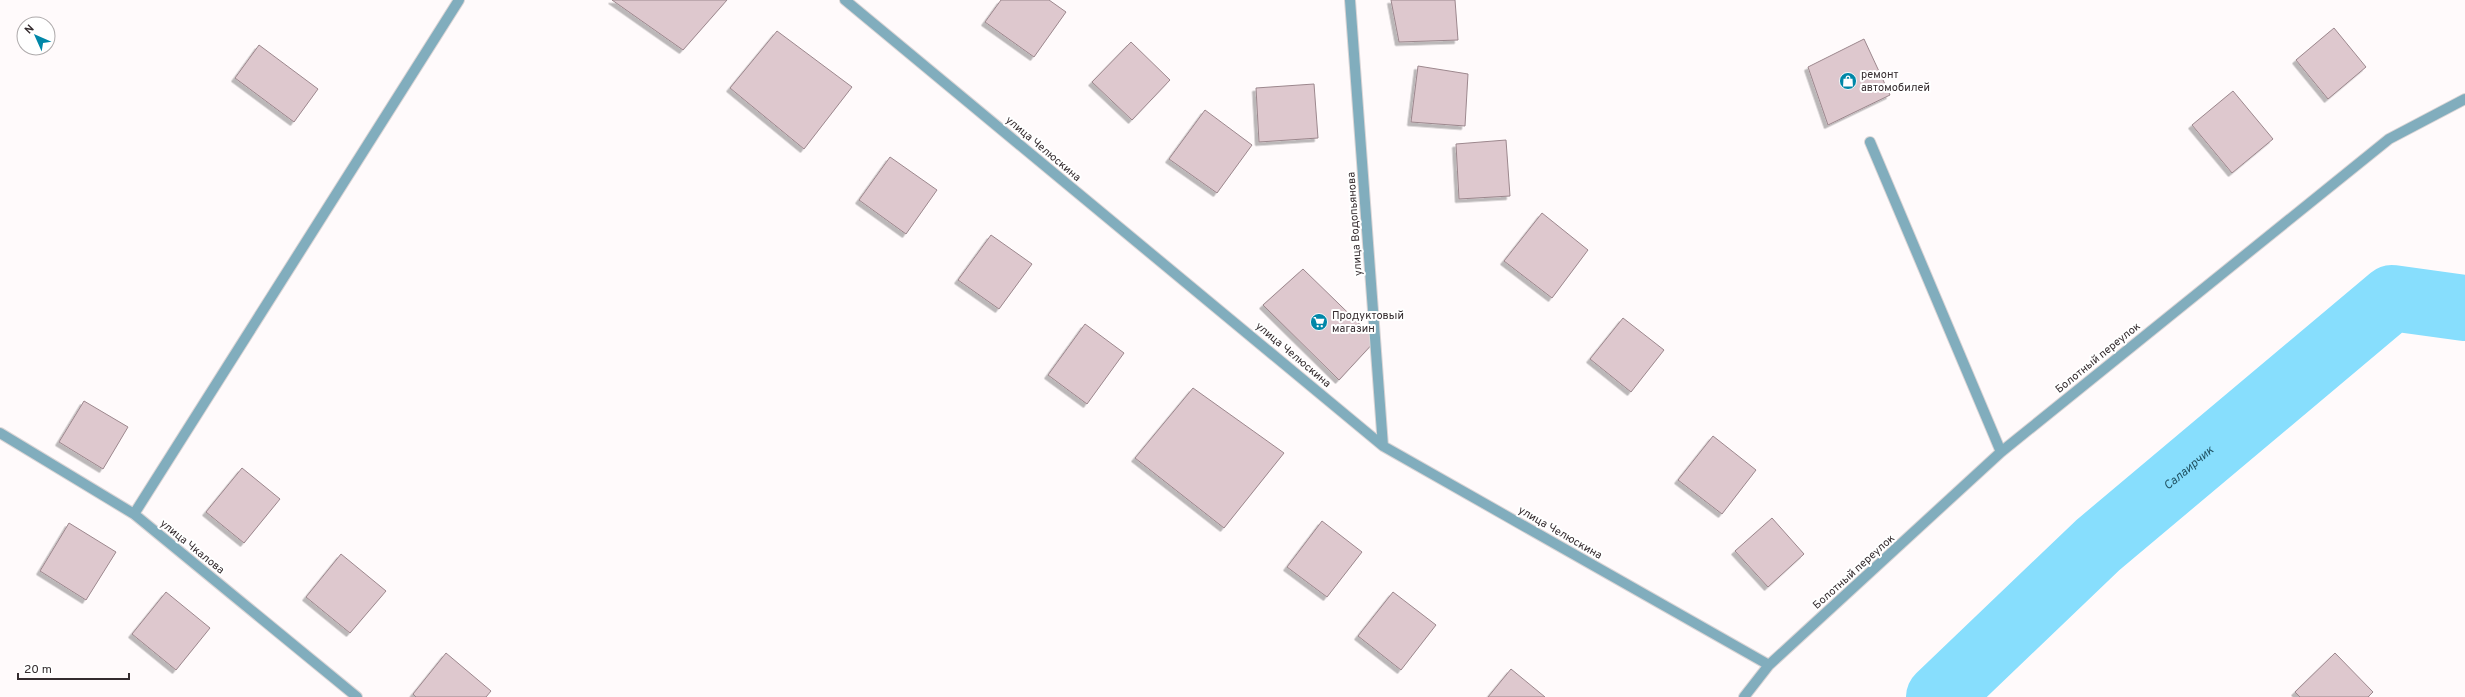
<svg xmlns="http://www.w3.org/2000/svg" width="2465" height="697" font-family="Overpass,sans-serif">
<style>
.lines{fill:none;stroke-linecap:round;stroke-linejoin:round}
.river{stroke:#87defd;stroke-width:66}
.building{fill:#dec8ce;stroke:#9c878d;filter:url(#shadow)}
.minor-casing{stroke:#dad5d6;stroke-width:12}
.minor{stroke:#81adbd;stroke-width:10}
.labels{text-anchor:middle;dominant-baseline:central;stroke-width:4;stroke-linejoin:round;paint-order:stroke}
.poi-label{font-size:11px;fill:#342b2e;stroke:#fff;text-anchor:start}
.street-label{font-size:11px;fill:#342b2e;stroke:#fff}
.water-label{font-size:12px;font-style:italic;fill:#215363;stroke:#fff}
</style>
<defs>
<filter id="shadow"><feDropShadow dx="-3.5" dy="3.5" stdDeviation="0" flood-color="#0004"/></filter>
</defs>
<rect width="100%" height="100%" fill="#fffafb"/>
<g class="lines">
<path class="river" id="s1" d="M 1939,697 L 2098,545 L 2392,298 L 2465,308"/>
</g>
<path class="building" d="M 612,0 L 727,0 L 683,50 Z
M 1001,0 L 1049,0 L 1066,12 L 1034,57 L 985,22 Z
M 1391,0 L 1455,0 L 1458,40 L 1399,42 Z
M 2334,28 L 2366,67 L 2328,99 L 2296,60 Z
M 777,31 L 852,87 L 804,149 L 730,88 Z
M 1864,39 L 1890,95 L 1828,125 L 1808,67 Z
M 1131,42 L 1170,80 L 1132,120 L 1092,82 Z
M 259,45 L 318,89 L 294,122 L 235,78 Z
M 1418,66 L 1468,74 L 1465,126 L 1411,122 Z
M 1314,84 L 1318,138 L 1259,142 L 1256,88 Z
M 2233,91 L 2273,139 L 2232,173 L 2192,125 Z
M 1205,110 L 1252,145 L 1217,193 L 1169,159 Z
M 1506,140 L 1510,196 L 1459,199 L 1456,144 Z
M 890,157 L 937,190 L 906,234 L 859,200 Z
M 1542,213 L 1588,250 L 1552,298 L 1504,261 Z
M 991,235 L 1032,264 L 999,309 L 958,280 Z
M 1303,269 L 1376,340 L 1339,380 L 1263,305 Z
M 1623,318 L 1664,350 L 1631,392 L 1590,359 Z
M 1085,324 L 1124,353 L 1087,404 L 1048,375 Z
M 1193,388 L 1284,453 L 1224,528 L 1135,458 Z
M 84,401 L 128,427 L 103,469 L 59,442 Z
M 1713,436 L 1756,470 L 1722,514 L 1678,480 Z
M 242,468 L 280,499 L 244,543 L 206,512 Z
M 1772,518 L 1804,554 L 1768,587 L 1735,551 Z
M 1322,521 L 1362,552 L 1327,597 L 1287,567 Z
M 69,523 L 116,552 L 86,600 L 40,571 Z
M 341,554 L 386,591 L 350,633 L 306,597 Z
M 166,592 L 210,628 L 176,670 L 132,634 Z
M 1393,592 L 1436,625 L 1401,670 L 1358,636 Z
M 446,653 L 491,691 L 486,697 L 416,697 L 413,694 Z
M 2335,653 L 2373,692 L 2368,697 L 2300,697 L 2295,692 Z
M 1511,669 L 1545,697 L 1488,697 Z"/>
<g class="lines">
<g class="minor-casing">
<path id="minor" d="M 845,0 L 1383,446 L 1769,665
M 1350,0 L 1383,446
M 1870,142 L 2001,452
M 0,433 L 134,514 L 357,697
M 134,514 L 459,0
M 1744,697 L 1769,665 L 2001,452 L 2389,139 L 2465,99"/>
</g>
<use href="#minor" class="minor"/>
</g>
<defs>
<g id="shop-disc" transform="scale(0.9)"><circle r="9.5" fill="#0087a8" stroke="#fff"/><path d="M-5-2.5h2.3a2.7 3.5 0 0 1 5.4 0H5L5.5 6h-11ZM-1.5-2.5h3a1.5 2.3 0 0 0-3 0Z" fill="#fff"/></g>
<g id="supermarket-disc" transform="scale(0.9)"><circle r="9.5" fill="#0087a8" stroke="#fff"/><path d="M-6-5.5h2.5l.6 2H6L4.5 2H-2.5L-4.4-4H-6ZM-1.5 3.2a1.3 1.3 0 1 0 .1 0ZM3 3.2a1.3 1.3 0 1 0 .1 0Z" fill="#fff"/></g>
</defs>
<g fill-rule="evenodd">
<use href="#shop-disc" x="1848" y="81"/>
<use href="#supermarket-disc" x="1319" y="322"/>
</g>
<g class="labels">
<g class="poi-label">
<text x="1861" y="75">ремонт<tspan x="1861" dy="13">автомобилей</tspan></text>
<text x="1332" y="316">Продуктовый<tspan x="1332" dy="13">магазин</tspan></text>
</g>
<g class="street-label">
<text transform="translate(1043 149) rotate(40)">улица Челюскина</text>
<text transform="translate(1355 224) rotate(-94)">улица Водопьянова</text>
<text transform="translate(1293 355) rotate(40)">улица Челюскина</text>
<text transform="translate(2098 358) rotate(-39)">Болотный переулок</text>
<text transform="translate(1560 533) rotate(30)">улица Челюскина</text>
<text transform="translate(192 547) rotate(39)">улица Чкалова</text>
<text transform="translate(1854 572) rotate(-42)">Болотный переулок</text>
</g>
<g class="water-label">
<text stroke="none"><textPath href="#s1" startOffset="339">Салаирчик</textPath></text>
</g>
</g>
<g transform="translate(36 36) rotate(315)"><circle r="19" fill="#ffffff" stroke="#aeaaab"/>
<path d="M0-3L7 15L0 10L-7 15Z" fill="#0087a8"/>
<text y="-6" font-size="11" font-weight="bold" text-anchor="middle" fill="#342b2e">N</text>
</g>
<path d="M18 673v6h111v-6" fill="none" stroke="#342b2e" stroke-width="2"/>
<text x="24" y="673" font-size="12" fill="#342b2e" stroke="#ffffff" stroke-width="3" paint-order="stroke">20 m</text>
</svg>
